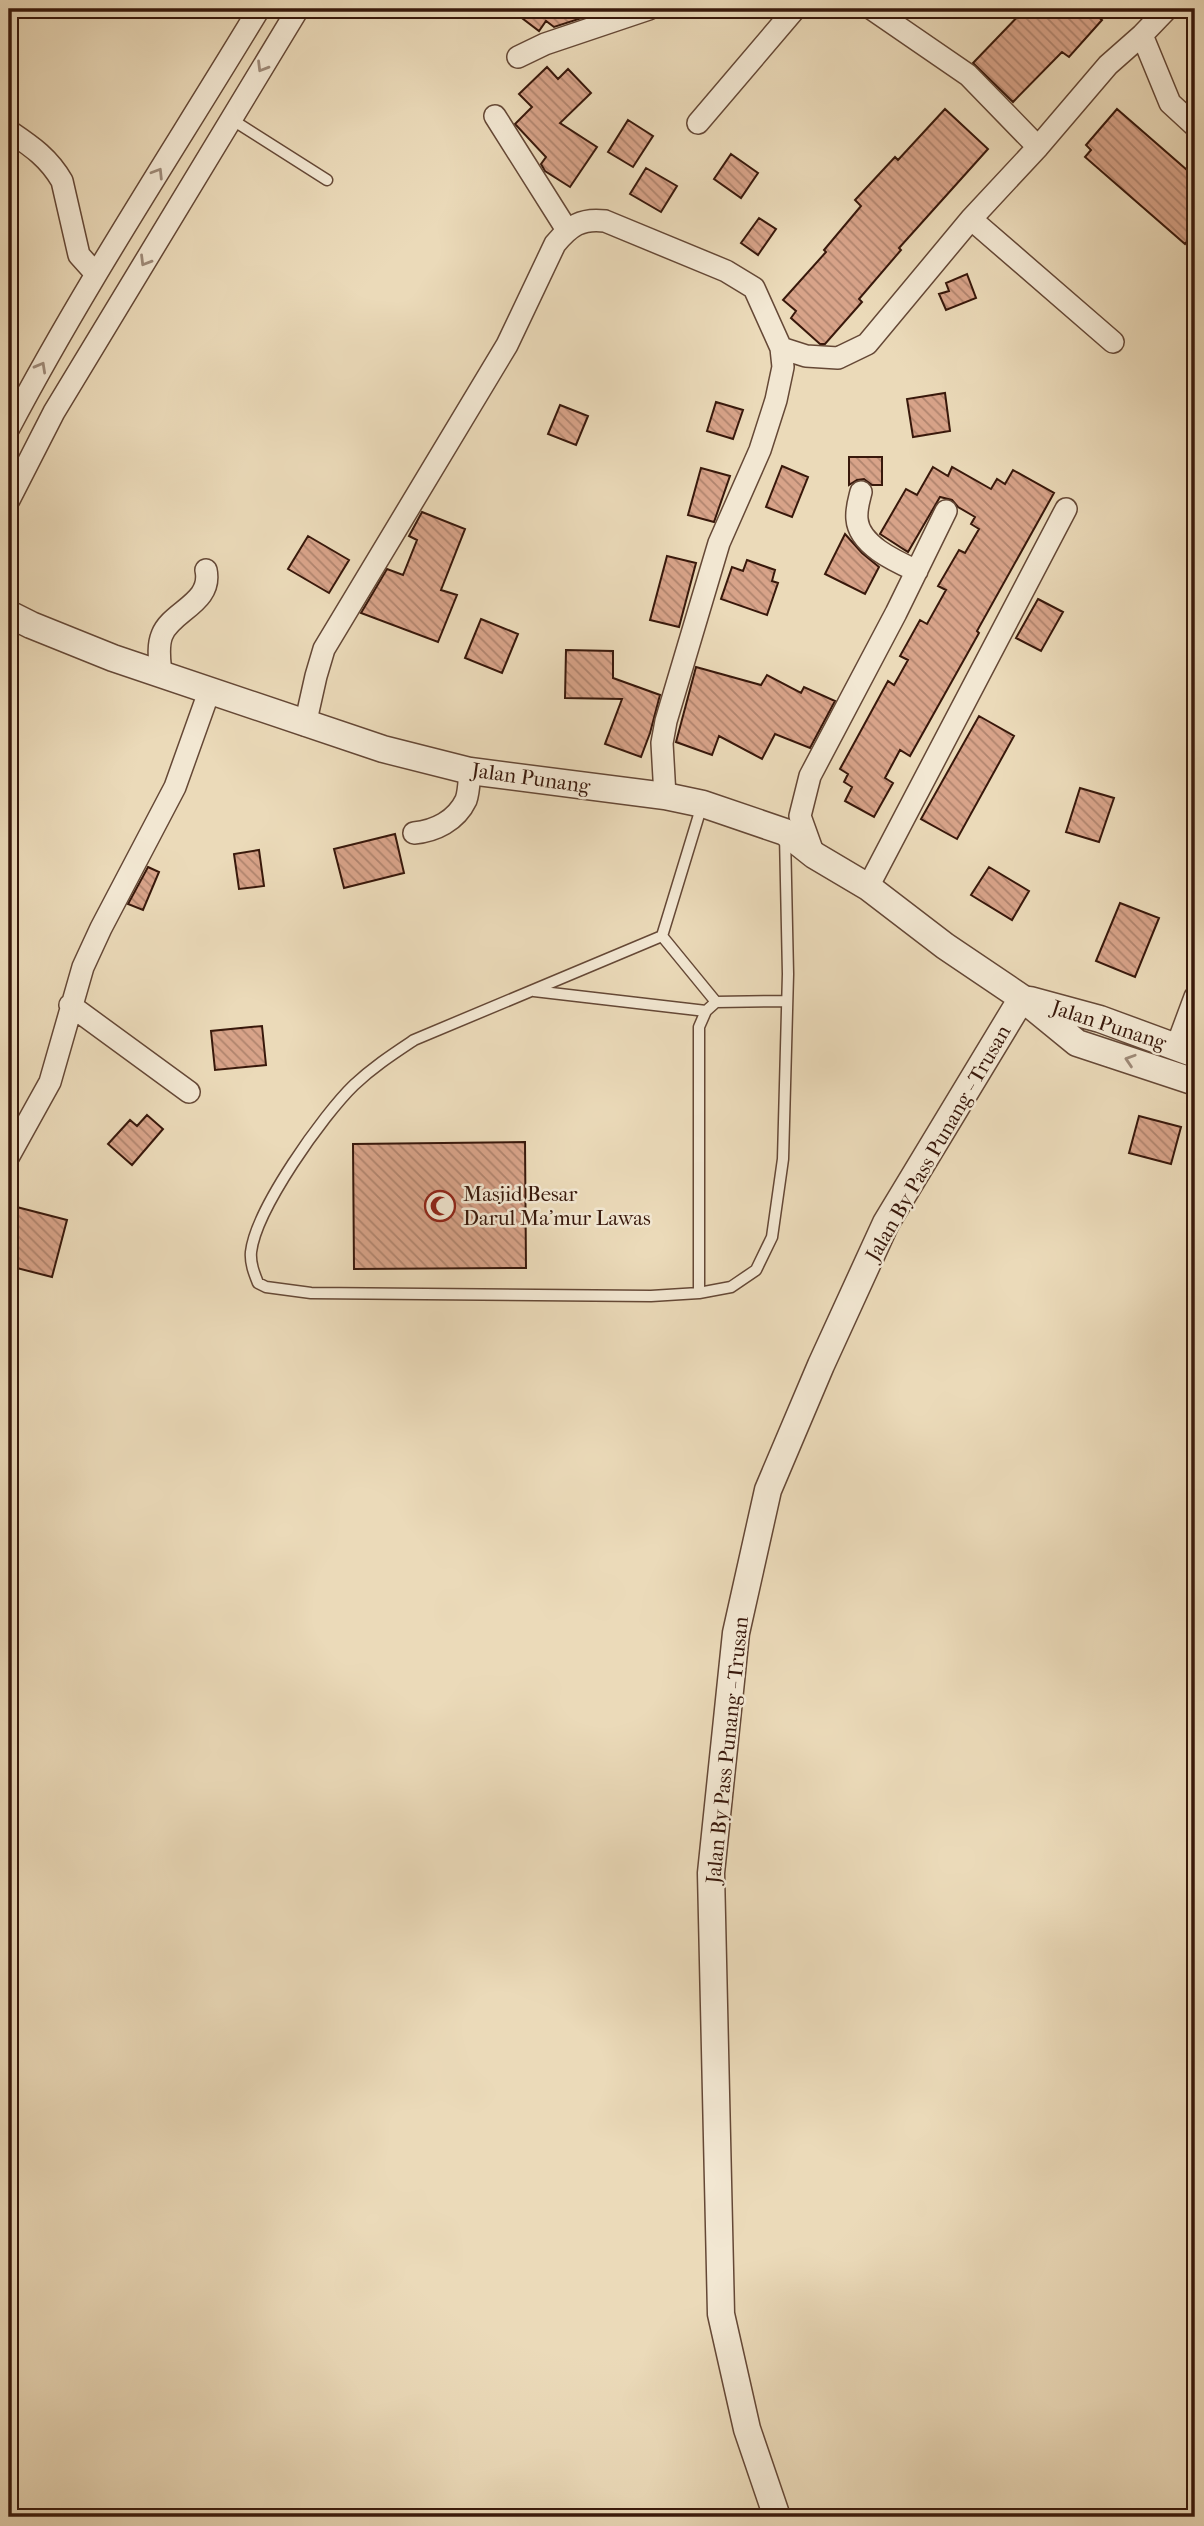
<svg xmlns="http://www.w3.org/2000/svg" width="1204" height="2526" font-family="'IM FELL French Canon',serif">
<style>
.building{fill:url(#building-back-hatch);stroke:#38180b;stroke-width:2}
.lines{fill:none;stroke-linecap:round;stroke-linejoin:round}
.service-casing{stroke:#654836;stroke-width:13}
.minor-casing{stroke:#654836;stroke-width:24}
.tertiary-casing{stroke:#654836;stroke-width:29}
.service{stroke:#f2e7d2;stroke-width:10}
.minor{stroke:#f2e7d2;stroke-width:21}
.tertiary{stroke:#f2e7d2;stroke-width:26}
.oneway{stroke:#9e8a78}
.labels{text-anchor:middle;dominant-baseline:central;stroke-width:5;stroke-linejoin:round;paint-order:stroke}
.street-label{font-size:21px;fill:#38180b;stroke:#f2e7d2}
.poi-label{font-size:21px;fill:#38180b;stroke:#f2e7d2;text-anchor:start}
</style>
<defs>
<pattern id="building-back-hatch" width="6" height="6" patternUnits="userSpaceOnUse" patternTransform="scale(1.75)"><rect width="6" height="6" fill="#d8a389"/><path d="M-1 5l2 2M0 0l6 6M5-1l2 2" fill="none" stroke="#b0846e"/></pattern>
</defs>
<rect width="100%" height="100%" fill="#ebdab9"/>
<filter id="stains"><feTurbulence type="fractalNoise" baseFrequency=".00286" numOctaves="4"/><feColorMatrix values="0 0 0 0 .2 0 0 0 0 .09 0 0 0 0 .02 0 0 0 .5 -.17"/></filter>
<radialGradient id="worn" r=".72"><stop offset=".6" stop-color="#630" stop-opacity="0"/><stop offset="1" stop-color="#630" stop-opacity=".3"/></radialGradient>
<path class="building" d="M 510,9 L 589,9 L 582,18 L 554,27 L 546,21 L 539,31 Z
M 1025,9 L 1089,9 L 1102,20 L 1069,57 L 1062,52 L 1013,102 L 973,63 Z
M 547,67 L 558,79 L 568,69 L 591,93 L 560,123 L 597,147 L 570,187 L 545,171 L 541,164 L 546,157 L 515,124 L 532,107 L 519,94 Z
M 945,109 L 988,149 L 899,248 L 901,250 L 859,299 L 862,302 L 825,344 L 820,344 L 791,318 L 796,311 L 783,300 L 826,252 L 824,250 L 861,206 L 855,200 L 895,157 L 898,160 Z
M 1117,109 L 1195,177 L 1195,232 L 1185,244 L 1085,157 L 1091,150 L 1086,145 Z
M 628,120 L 653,136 L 633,167 L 608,152 Z
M 731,154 L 758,173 L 741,198 L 714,179 Z
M 646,168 L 677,186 L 661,212 L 630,194 Z
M 759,218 L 776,229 L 758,255 L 741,243 Z
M 967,274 L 976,298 L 946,310 L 939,294 L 949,291 L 946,283 Z
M 945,393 L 950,431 L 913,437 L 907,399 Z
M 716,402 L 743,410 L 733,439 L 707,431 Z
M 560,405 L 588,416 L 576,445 L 548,434 Z
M 849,457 L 882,457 L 882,485 L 872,485 L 864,479 L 857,480 L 849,485 Z
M 782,466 L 808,477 L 792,517 L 766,507 Z
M 933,467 L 948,476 L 952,467 L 991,489 L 997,479 L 1005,484 L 1013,470 L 1054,493 L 977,631 L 979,633 L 910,756 L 900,750 L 885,778 L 893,783 L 874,817 L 845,801 L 852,787 L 844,782 L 848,774 L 840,769 L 888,681 L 894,685 L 908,660 L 900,656 L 920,620 L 927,624 L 946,590 L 938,586 L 959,550 L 965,553 L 979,529 L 971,524 L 975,517 L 958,507 L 952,500 L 940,497 L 908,552 L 880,534 L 906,489 L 917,495 Z
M 701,468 L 730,476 L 714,522 L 688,515 Z
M 422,512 L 465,529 L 441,590 L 457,595 L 438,642 L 361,613 L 387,569 L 403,575 L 417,540 L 409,536 Z
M 845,534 L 862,553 L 879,567 L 865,594 L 825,574 Z
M 308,536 L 349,560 L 329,593 L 288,569 Z
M 667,556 L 696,563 L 679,627 L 650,620 Z
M 747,560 L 775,570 L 772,581 L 778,583 L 767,615 L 721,599 L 732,567 L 743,571 Z
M 1038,599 L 1063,612 L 1041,651 L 1016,638 Z
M 481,619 L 518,634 L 502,673 L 465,658 Z
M 566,650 L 613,651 L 613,678 L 660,695 L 650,733 L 641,757 L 605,744 L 622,699 L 565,698 Z
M 696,667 L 761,685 L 767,675 L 801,693 L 804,687 L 835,701 L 810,748 L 775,734 L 762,759 L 719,736 L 712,755 L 676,742 Z
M 979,716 L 1014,736 L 957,839 L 921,819 Z
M 1080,788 L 1114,798 L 1099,842 L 1066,832 Z
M 395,834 L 404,873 L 344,888 L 334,849 Z
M 259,850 L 264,886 L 239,889 L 234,854 Z
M 148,867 L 159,872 L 143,910 L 128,904 Z
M 989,867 L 1029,891 L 1012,920 L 971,895 Z
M 1120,903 L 1159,918 L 1135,977 L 1096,961 Z
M 262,1026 L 266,1065 L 215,1070 L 211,1031 Z
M 147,1115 L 163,1129 L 132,1165 L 108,1144 L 130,1120 L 137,1126 Z
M 1139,1116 L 1181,1127 L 1171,1164 L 1129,1153 Z
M 525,1142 L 526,1268 L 354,1269 L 353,1144 Z
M 9,1205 L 67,1220 L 52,1277 L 9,1266 Z"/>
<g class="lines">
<g class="service-casing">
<path id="service" d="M 231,119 L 327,180
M 702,805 L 662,936 L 414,1040 C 393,1054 373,1067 354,1085 C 323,1115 256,1209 251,1252 C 250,1263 254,1273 258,1283 L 266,1287 L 311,1293 L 651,1296 L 699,1293 L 731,1287 L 756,1270 L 772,1237 L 783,1159 L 788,974 L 785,835
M 662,936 L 716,1002
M 534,991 L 706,1011
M 699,1293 L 699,1027 L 706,1011 L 716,1002 L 787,1001"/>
</g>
<g class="minor-casing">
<path id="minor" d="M 872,9 L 968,75 L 1038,147
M 1142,35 L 1170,103 L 1195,126
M 518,57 L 545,44 L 649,9
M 495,116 L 567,230
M 698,123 L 795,9
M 9,131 C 31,146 48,157 62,181 L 79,255 L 96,274
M 971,219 L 1113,342
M 781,348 L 806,356 L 838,358 L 867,344 L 971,219 L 1038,147 L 1108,65 L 1142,35 L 1167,9
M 9,428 C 85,284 175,148 259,9
M 861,492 C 859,500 856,509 857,519 C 859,545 895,561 917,571
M 9,500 L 54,412 L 298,9
M 161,674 C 160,662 157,647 162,635 C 171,611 213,603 206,570
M 305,725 L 316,676 L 324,649 L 507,345 L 555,244 C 570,226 581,218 605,221 L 726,271 L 754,288 L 781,348 L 783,367 L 776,400 L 760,450 L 719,543 L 666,721 L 662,743 L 665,796
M 414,833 C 435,831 456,821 466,800 C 469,792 469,780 470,771
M 814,855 L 800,816 L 810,776 L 896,613 L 946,511
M 868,887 L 1066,509
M 70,1005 L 189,1092
M 1176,1048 L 1195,997
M 9,1156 L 50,1082 L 83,967 L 101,928 L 175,787 L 210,689"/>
</g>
<g class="tertiary-casing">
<path id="tertiary" d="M 9,614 L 31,625 L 113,658 L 383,749 L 470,771 L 665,796 L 703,804 L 785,832 L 814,855 L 868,887 L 945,946 L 1022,998 L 1077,1043 L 1195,1082
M 1030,1000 L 1100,1019 L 1195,1054
M 777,2517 L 747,2429 L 721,2314 L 711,1873 L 736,1633 L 768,1490 L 821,1365 L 886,1223 L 1022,998"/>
</g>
<use href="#service" class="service"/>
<use href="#minor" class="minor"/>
<use href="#tertiary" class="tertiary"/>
</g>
<defs><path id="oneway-chevron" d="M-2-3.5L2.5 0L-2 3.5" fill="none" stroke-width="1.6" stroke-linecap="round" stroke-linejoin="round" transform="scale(1.75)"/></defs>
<g class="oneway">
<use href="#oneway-chevron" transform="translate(262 67) rotate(121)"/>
<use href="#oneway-chevron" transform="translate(158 173) rotate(-58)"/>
<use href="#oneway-chevron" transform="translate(145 261) rotate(121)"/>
<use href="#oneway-chevron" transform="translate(41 367) rotate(-61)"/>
<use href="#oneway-chevron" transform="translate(1130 1060) rotate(-162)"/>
</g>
<defs>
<g id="mosque-ring" transform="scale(1.575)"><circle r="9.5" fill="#f2e7d2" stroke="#8f2418" stroke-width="1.5"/><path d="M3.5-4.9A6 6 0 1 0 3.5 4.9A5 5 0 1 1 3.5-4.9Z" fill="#8f2418"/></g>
</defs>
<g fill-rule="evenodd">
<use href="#mosque-ring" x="440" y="1206"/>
</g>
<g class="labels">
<g class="street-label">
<text transform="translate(531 778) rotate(8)">Jalan Punang</text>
<text transform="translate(1109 1025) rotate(18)">Jalan Punang</text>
<text transform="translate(938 1143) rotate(-60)">Jalan By Pass Punang - Trusan</text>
<text transform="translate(727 1750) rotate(-84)">Jalan By Pass Punang - Trusan</text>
</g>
<g class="poi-label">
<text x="463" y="1194">Masjid Besar<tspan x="463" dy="24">Darul Ma'mur Lawas</tspan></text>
</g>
</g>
<rect width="1204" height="2526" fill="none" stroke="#ebdab9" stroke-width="35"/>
<rect x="10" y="10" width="1183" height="2505" fill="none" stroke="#38180b" stroke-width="3.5"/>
<rect x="18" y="18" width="1169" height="2491" fill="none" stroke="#38180b" stroke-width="2"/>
<rect width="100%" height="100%" filter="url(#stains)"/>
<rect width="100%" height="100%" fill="url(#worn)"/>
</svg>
